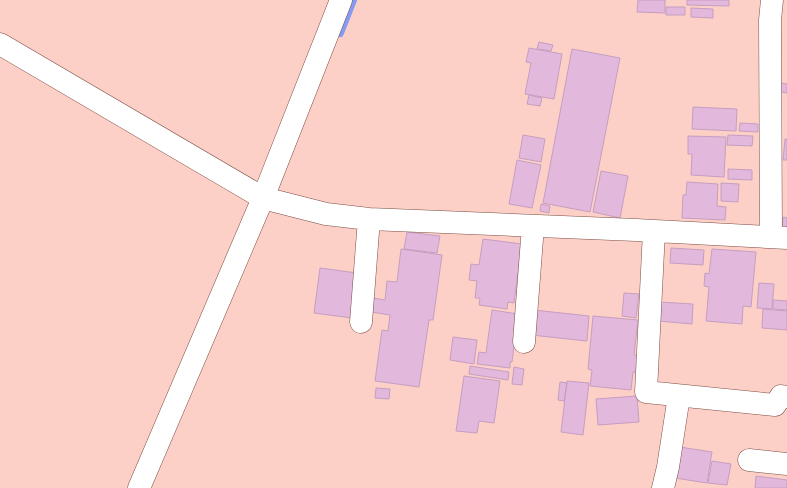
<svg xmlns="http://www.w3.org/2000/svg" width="787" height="488" font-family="Signika,sans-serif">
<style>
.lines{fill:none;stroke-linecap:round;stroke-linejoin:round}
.stream{stroke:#839bf5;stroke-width:8}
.building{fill:#e2b9dc;stroke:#c69ec0}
.minor-casing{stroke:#7c4d44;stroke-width:23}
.minor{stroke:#fff;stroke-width:22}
</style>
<rect width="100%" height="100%" fill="#fdd0c7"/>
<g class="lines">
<path class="stream" d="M 340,33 L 353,0"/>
</g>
<path class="building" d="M 638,0 L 665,0 L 665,13 L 637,12 Z
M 687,0 L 729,0 L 729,6 L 687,5 Z
M 666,7 L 685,7 L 685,15 L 666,15 Z
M 691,8 L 713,9 L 713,18 L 691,17 Z
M 539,42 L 553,45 L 551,51 L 537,49 Z
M 529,48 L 562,54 L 554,99 L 525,94 L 531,63 L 526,62 Z
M 572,49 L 620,58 L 590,212 L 543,203 Z
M 781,83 L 787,84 L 787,93 L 781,92 Z
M 529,95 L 542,98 L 540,106 L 527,104 Z
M 693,107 L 737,109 L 736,131 L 692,129 Z
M 740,123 L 758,124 L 758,132 L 739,131 Z
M 523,135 L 545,139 L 541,162 L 519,158 Z
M 728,135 L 753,136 L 752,146 L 727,145 Z
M 688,136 L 726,137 L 724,177 L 691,175 L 692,154 L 688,154 Z
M 785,139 L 787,139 L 787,160 L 783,160 Z
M 517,160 L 541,165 L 532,208 L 509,204 Z
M 728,169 L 752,170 L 752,180 L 728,179 Z
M 601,171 L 628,176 L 620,218 L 593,212 Z
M 687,182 L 718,184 L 717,206 L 726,207 L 725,220 L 682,218 L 683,195 L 686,195 Z
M 721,183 L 739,184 L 738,202 L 721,201 Z
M 541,204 L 550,206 L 549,213 L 540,211 Z
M 783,217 L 787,218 L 787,233 L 782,232 Z
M 407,232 L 440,236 L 437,253 L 404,249 Z
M 483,239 L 522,244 L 514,303 L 508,302 L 507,309 L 479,305 L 480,298 L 475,298 L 477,281 L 469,280 L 471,264 L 479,265 Z
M 671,248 L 704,250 L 703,265 L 670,263 Z
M 401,249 L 442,255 L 433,320 L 429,320 L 419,387 L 375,381 L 382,330 L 388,331 L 390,315 L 371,312 L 373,298 L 385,300 L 387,281 L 397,282 Z
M 712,249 L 756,252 L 751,307 L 743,306 L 742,324 L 706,321 L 709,287 L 704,286 L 705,273 L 709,274 Z
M 320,268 L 357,273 L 352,318 L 314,313 Z
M 759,283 L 774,284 L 772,309 L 757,308 Z
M 624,293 L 639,294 L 636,318 L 622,316 Z
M 773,300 L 787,301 L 787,310 L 773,309 Z
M 659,302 L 693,304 L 692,324 L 658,321 Z
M 763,309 L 787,311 L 787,330 L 762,328 Z
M 492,310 L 518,314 L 512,362 L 510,362 L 510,368 L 477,364 L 479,352 L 486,353 Z
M 534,310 L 589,316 L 587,341 L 531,335 Z
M 593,316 L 638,320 L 634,355 L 639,356 L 638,372 L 633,372 L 631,390 L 590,386 L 592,370 L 588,369 Z
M 453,337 L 477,340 L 474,364 L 450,360 Z
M 470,366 L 509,372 L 508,380 L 469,374 Z
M 514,367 L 524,369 L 522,385 L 512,384 Z
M 464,376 L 500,381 L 494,423 L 479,421 L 477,433 L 456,431 Z
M 567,381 L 589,383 L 583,435 L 561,432 Z
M 560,382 L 567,383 L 564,401 L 558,400 Z
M 376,388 L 390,389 L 389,399 L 375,398 Z
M 637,396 L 639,422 L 598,425 L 596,399 Z
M 680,447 L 712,452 L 707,483 L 675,478 Z
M 712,461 L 731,464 L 727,485 L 708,483 Z
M 756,476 L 787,480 L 787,488 L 755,488 Z"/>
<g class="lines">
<g class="minor-casing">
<path id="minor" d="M 0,44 L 263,198 L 326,214 L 369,219 L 636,230 L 787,238
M 654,231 L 646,392 L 775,405 L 781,396 L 787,397
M 771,236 L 770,20 L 772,0
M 361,322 L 369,219
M 524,342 L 533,226
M 749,460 L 787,464
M 139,488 L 263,198 L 341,0
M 663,488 L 668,467 L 679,396"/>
</g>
<use href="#minor" class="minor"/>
</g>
</svg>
